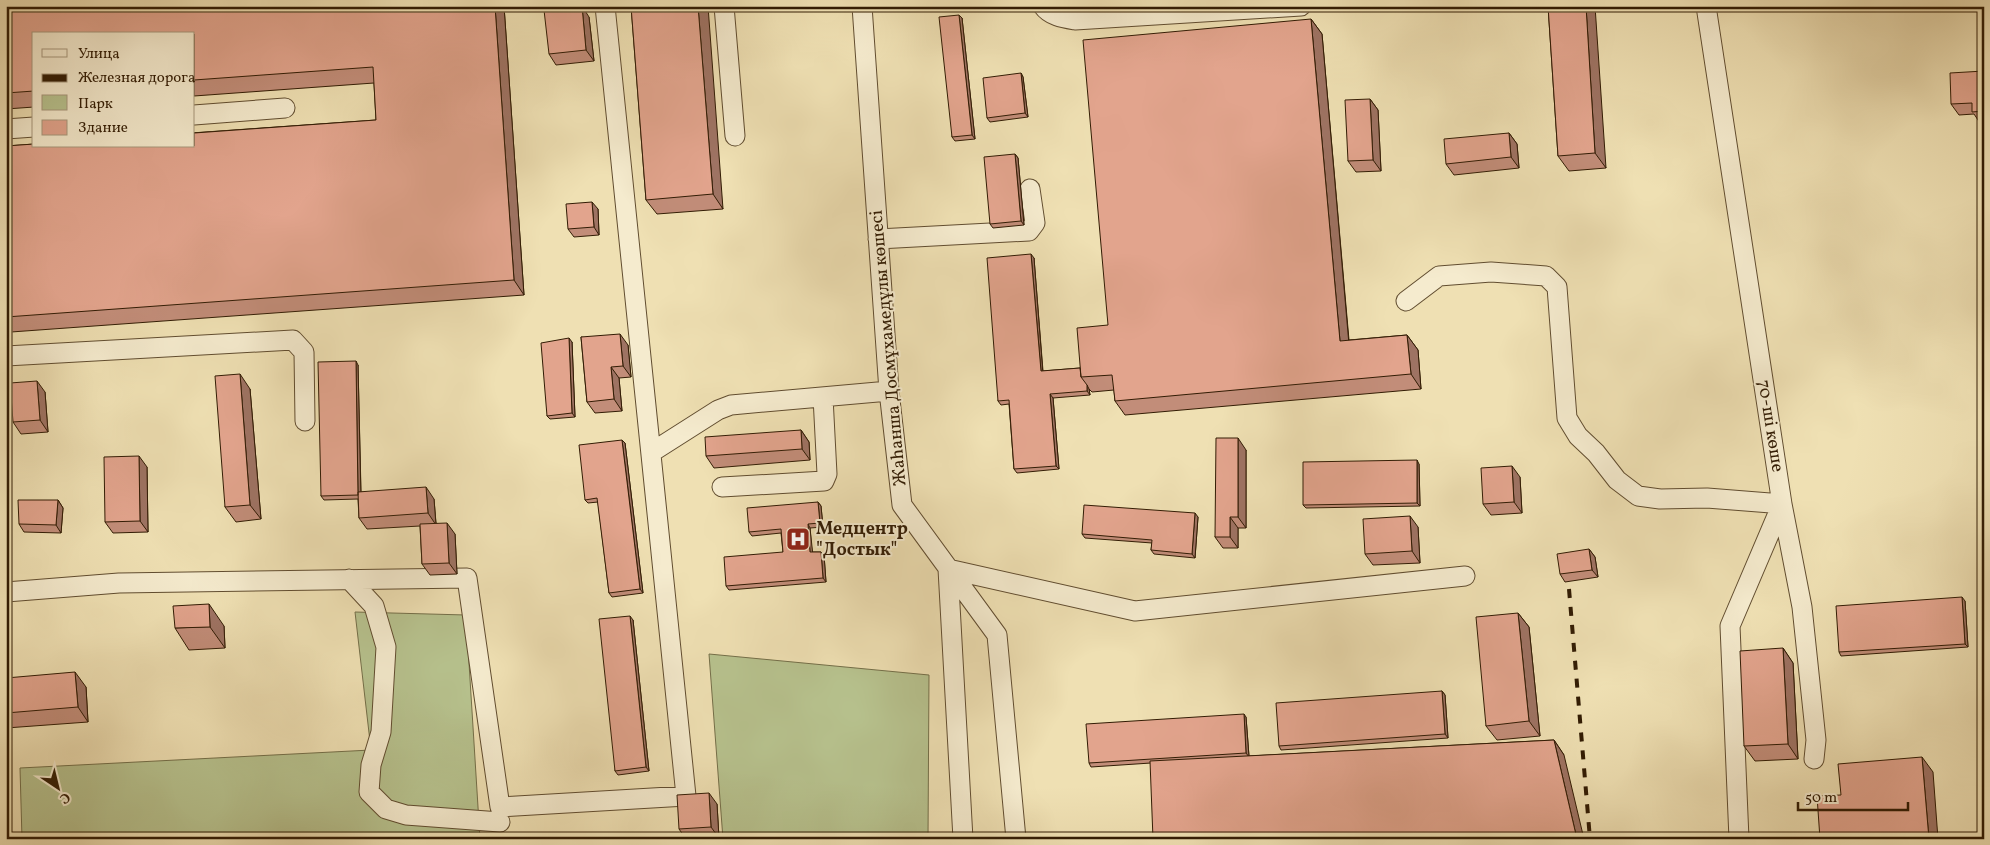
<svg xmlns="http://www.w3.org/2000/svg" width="1990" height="845" font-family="Vollkorn,serif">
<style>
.green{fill:#b7c28e;stroke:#746f49}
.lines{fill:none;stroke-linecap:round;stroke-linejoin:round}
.minor-casing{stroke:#614d30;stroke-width:21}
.minor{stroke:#f5ebce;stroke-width:19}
.rail{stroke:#321c04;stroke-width:4;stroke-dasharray:9 9;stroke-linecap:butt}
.wall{fill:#c28d79;stroke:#321c04}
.shaded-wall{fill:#9e7363;stroke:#321c04}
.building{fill:#e2a48d;stroke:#321c04}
.labels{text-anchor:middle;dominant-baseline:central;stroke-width:4;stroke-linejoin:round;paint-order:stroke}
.street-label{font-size:18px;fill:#321c04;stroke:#f5ebce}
.poi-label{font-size:18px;font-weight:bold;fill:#321c04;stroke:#f5ebce;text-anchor:start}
</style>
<rect width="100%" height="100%" fill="#efe0b3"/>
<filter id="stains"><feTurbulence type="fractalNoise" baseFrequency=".004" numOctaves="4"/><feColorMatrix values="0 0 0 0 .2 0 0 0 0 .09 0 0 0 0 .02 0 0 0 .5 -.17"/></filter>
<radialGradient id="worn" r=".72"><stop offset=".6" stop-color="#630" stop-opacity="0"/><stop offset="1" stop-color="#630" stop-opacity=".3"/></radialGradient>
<path class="green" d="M 355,612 L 466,615 L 480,839 L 22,839 L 20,768 L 371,750 Z
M 709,654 L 929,675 L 928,839 L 723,839 Z"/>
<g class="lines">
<g class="minor-casing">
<path id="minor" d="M 724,6 L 735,136
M 862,6 L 889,391 L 902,505 L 997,635 L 1016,839
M 1043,6 C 1050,16 1063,18 1075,20 L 1301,6
M 1706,6 L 1782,504 L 1730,626 L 1739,839
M 194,115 L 285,108
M 6,129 L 34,127
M 878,239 L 1029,231 L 1035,223 L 1030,189
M 1406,301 L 1439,276 L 1491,272 L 1546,276 L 1557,287 L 1567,418 L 1578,436 L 1596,453 L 1617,480 L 1638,496 L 1660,499 L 1707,498 L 1782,504 L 1802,607 L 1816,740 L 1814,759
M 6,356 L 293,340 L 304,352 L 305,421
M 652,452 L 718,410 L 731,405 L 889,391
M 722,487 L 824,481 L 827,474 L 823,397
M 349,579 L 374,606 L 386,647 L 381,732 L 371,765 L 369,792 L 386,809 L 406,815 L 500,822
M 6,592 L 119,583 L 467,578 L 500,807 L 686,796 L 605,6
M 963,839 L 948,569 L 1135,611 L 1465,576"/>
</g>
<use href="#minor" class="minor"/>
<path class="rail" d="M 1569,589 L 1590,839"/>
</g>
<path class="wall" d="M 6,6 L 504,6 L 524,295 L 11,332 L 6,325 L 6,146 L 376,120 L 374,83 L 194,96 L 194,34 L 34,34 L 34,107 L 6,109 Z
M 631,6 L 723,209 L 657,214 L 646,200 Z
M 1548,6 L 1606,168 L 1569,171 L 1558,156 Z
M 589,17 L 594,61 L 556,65 L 549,54 Z
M 962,18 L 975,139 L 955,141 L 952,137 Z
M 1311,19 L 1322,34 L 1349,340 L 1407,335 L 1418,350 L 1421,389 L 1125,415 L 1115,401 L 1114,390 L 1092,392 L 1089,389 L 1090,395 L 1053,398 L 1059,469 L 1017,473 L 1014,469 L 1009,404 L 1001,405 L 998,401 L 1034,258 L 1043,371 L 1080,368 Z
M 1984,71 L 1984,123 L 1980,123 L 1974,114 L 1959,115 L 1951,104 Z
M 1021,73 L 1023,77 L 1028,117 L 990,122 L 987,118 Z
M 1370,99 L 1378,110 L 1381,171 L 1356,172 L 1348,161 Z
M 1509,133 L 1517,144 L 1519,168 L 1454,175 L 1446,164 Z
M 1015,154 L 1018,158 L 1024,225 L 993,228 L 990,224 Z
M 598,209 L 599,235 L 574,237 L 568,229 Z
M 581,337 L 628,345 L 631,377 L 619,378 L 622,411 L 595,413 L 587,402 Z
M 572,342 L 575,417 L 550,419 L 547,416 Z
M 358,365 L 361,492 L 434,499 L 436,523 L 455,534 L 457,574 L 430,575 L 422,564 L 420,526 L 367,529 L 359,518 L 358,499 L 324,500 L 321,496 Z
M 250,389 L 261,519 L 236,522 L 225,507 Z
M 45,392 L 48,432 L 21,434 L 13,422 Z
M 801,430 L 809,442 L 810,460 L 714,468 L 706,456 Z
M 622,440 L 625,443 L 643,593 L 612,597 L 609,593 L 598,502 L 588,503 L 585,500 Z
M 1246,450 L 1246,528 L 1238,528 L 1238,548 L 1223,548 L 1215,537 Z
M 1419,464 L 1420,506 L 1306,508 L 1303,505 Z
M 147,467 L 148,532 L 113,533 L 105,522 Z
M 1520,477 L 1522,513 L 1491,515 L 1483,504 Z
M 58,500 L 63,508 L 61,533 L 24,532 L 19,524 Z
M 818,502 L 821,506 L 823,527 L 810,528 L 812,552 L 821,552 L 824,555 L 826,582 L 729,590 L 726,586 L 783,552 L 781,533 L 752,536 L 749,532 Z
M 1198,517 L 1195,558 L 1154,554 L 1151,550 L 1152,543 L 1085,538 L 1082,534 Z
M 1418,527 L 1420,563 L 1373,565 L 1365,554 Z
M 1589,549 L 1595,557 L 1598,577 L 1565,582 L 1560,574 Z
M 1965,601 L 1968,647 L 1841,656 L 1839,652 Z
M 1518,613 L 1529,627 L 1540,736 L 1497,740 L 1486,726 Z
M 633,620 L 649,771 L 618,775 L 615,771 Z
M 224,626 L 225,648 L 189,650 L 175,628 Z
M 1783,648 L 1793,663 L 1798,759 L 1755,761 L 1744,746 Z
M 6,678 L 86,687 L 88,722 L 6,728 Z
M 1442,691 L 1445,695 L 1448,738 L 1281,750 L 1279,746 Z
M 1246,717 L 1249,756 L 1554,740 L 1564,755 L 1151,763 L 1091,767 L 1089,763 Z
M 717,804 L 719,838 L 686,839 L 679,829 Z"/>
<path class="shaded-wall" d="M 495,6 L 504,6 L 524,295 L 514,280 Z
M 582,6 L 589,17 L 594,61 L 586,50 Z
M 698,6 L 708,6 L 723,209 L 713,194 Z
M 1586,6 L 1595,6 L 1606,168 L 1595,153 Z
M 959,15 L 962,18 L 975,139 L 972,135 Z
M 1311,19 L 1322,34 L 1350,356 L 1340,341 Z
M 1021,73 L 1023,77 L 1028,117 L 1025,113 Z
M 1370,99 L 1378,110 L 1381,171 L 1373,160 Z
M 1509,133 L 1517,144 L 1519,168 L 1511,157 Z
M 1015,154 L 1018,158 L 1024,225 L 1021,221 Z
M 592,202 L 598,209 L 599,235 L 594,227 Z
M 1031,254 L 1034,258 L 1043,375 L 1041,371 Z
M 620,334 L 628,345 L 631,377 L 623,366 Z
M 1407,335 L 1418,350 L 1421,389 L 1411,374 Z
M 569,338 L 572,342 L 575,417 L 572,413 Z
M 356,361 L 358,365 L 361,499 L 358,495 Z
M 611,367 L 619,378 L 622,411 L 614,399 Z
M 240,374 L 250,389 L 261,519 L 250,505 Z
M 37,381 L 45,392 L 48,432 L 40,420 Z
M 1087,385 L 1089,389 L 1090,395 L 1087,391 Z
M 1050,394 L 1053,398 L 1059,469 L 1056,466 Z
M 801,430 L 809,442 L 810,460 L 802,449 Z
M 1238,438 L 1246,450 L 1246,528 L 1238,517 Z
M 622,440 L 625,443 L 643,593 L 640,589 Z
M 139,456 L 147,467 L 148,532 L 140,521 Z
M 1417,460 L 1419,464 L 1420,506 L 1417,503 Z
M 1512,466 L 1520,477 L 1522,513 L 1514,502 Z
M 426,487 L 434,499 L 436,525 L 428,513 Z
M 58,500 L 63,508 L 61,533 L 56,525 Z
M 818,502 L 821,506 L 823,527 L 820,523 Z
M 1195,513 L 1198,517 L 1195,558 L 1192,554 Z
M 1410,516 L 1418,527 L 1420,563 L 1412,551 Z
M 1230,517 L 1238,528 L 1238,548 L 1230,537 Z
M 447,523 L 455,534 L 457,574 L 449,563 Z
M 808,524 L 810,528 L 813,556 L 810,552 Z
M 1589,549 L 1595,557 L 1598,577 L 1592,570 Z
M 821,552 L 824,555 L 826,582 L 823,578 Z
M 1962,597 L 1965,601 L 1968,647 L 1965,644 Z
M 209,604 L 224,626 L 225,648 L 210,627 Z
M 1518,613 L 1529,627 L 1540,736 L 1529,721 Z
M 630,616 L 633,620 L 649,771 L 646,767 Z
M 1783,648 L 1793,663 L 1798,759 L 1788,744 Z
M 75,672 L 86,687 L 88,722 L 78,707 Z
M 1442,691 L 1445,695 L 1448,738 L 1445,734 Z
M 1244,714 L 1246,717 L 1249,757 L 1246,753 Z
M 1554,740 L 1564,755 L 1584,839 L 1577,839 Z
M 1922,757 L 1933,772 L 1938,839 L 1929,839 Z
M 709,793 L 717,804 L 719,838 L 711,827 Z"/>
<path class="building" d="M 6,6 L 495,6 L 514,280 L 6,317 L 6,146 L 34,144 L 34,146 L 194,146 L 194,133 L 376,120 L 373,67 L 194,80 L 194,34 L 34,34 L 34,91 L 6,93 Z
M 561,6 L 582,6 L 586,50 L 549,54 L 544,10 L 561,8 Z
M 631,6 L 698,6 L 713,194 L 646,200 Z
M 1548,6 L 1586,6 L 1595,153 L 1558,156 Z
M 959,15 L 972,135 L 952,137 L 939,17 Z
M 1311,19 L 1340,341 L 1407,335 L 1411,374 L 1115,401 L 1112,375 L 1081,377 L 1077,328 L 1108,325 L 1083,40 Z
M 1984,71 L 1984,111 L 1972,112 L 1972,103 L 1951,104 L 1950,73 Z
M 1021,73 L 1025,113 L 987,118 L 983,78 Z
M 1370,99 L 1373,160 L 1348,161 L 1345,100 Z
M 1509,133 L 1511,157 L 1446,164 L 1444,139 Z
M 1015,154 L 1021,221 L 990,224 L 984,157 Z
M 592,202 L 594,227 L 568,229 L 566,204 Z
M 1031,254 L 1041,371 L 1080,368 L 1081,377 L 1087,385 L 1087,391 L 1050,394 L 1056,466 L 1014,469 L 1009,400 L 998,401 L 987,258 Z
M 620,334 L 623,366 L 611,367 L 614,399 L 587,402 L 581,337 Z
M 569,338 L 572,413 L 547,416 L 541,343 Z
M 356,361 L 358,495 L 321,496 L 318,362 Z
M 240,374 L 250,505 L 225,507 L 215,376 Z
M 37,381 L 40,420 L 13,422 L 10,383 Z
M 801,430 L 802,449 L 706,456 L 705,437 Z
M 1216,438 L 1238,438 L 1238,517 L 1230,517 L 1230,537 L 1215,537 Z
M 622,440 L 640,589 L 609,593 L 597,498 L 585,500 L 579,445 Z
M 139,456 L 140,521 L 105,522 L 104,457 Z
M 1417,460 L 1417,503 L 1303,505 L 1303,462 Z
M 1512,466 L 1514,502 L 1483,504 L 1481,468 Z
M 426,487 L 428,513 L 359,518 L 358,492 Z
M 18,500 L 58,500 L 56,525 L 19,524 Z
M 818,502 L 820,523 L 808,524 L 810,552 L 821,552 L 823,578 L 726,586 L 724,557 L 783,552 L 781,529 L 749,532 L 747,508 Z
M 1084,505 L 1195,513 L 1192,554 L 1151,550 L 1152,540 L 1082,534 Z
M 1410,516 L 1412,551 L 1365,554 L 1363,519 Z
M 447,523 L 449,563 L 422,564 L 420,524 Z
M 1589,549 L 1592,570 L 1560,574 L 1557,554 Z
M 1962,597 L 1965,644 L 1839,652 L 1836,606 Z
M 209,604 L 210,627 L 175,628 L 173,606 Z
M 1518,613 L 1529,721 L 1486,726 L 1476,617 Z
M 630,616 L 646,767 L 615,771 L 599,619 Z
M 1783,648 L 1788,744 L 1744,746 L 1740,651 Z
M 75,672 L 78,707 L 6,713 L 6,678 Z
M 1442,691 L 1445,734 L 1279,746 L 1276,703 Z
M 1244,714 L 1246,753 L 1089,763 L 1086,724 Z
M 1554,740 L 1577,839 L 1153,839 L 1150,761 Z
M 1922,757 L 1929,839 L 1820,839 L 1817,796 L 1841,795 L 1838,764 Z
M 709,793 L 711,827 L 679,829 L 677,795 Z"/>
<defs>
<g id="hospital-square" transform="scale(1.25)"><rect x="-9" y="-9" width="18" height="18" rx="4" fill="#8f2418" stroke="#f5ebce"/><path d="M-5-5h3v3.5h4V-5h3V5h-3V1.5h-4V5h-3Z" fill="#fff"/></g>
</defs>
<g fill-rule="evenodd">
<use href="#hospital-square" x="798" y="539"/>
</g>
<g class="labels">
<g class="street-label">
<text transform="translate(889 348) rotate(-95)">Жаһанша Досмұхамедұлы көшесі</text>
<text transform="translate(1770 426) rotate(81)">70-ші көше</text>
</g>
<g class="poi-label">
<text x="816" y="529">Медцентр<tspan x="816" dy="21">"Достык"</tspan></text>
</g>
</g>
<rect width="1990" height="845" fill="none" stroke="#efe0b3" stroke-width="25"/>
<rect x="8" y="8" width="1975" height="830" fill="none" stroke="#321c04" stroke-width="2.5"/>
<rect x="12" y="12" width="1965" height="820" fill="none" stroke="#321c04"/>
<rect x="32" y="32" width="162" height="115" fill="#f5ebce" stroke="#a7987d"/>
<rect x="42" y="49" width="25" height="8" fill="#f5ebce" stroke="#a7987d"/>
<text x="78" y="58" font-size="15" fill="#321c04">Улица</text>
<rect x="42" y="74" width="25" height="8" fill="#321c04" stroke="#a7987d"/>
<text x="78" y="82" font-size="15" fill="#321c04">Железная дорога</text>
<rect x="42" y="95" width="25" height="15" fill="#b7c28e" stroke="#a7987d"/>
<text x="78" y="108" font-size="15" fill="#321c04">Парк</text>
<rect x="42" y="120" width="25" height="15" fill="#e2a48d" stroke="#a7987d"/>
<text x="78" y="132" font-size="15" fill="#321c04">Здание</text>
<g transform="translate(58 788) rotate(145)" stroke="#f5ebce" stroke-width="4" paint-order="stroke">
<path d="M0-4L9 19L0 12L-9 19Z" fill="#321c04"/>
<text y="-8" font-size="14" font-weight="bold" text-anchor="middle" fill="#321c04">С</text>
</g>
<path d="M1798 802v8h110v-8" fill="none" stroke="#321c04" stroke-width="2.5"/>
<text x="1805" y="802" font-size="15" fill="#321c04" stroke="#f5ebce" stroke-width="4" paint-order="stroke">50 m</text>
<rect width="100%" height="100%" filter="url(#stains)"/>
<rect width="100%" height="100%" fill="url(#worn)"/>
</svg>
